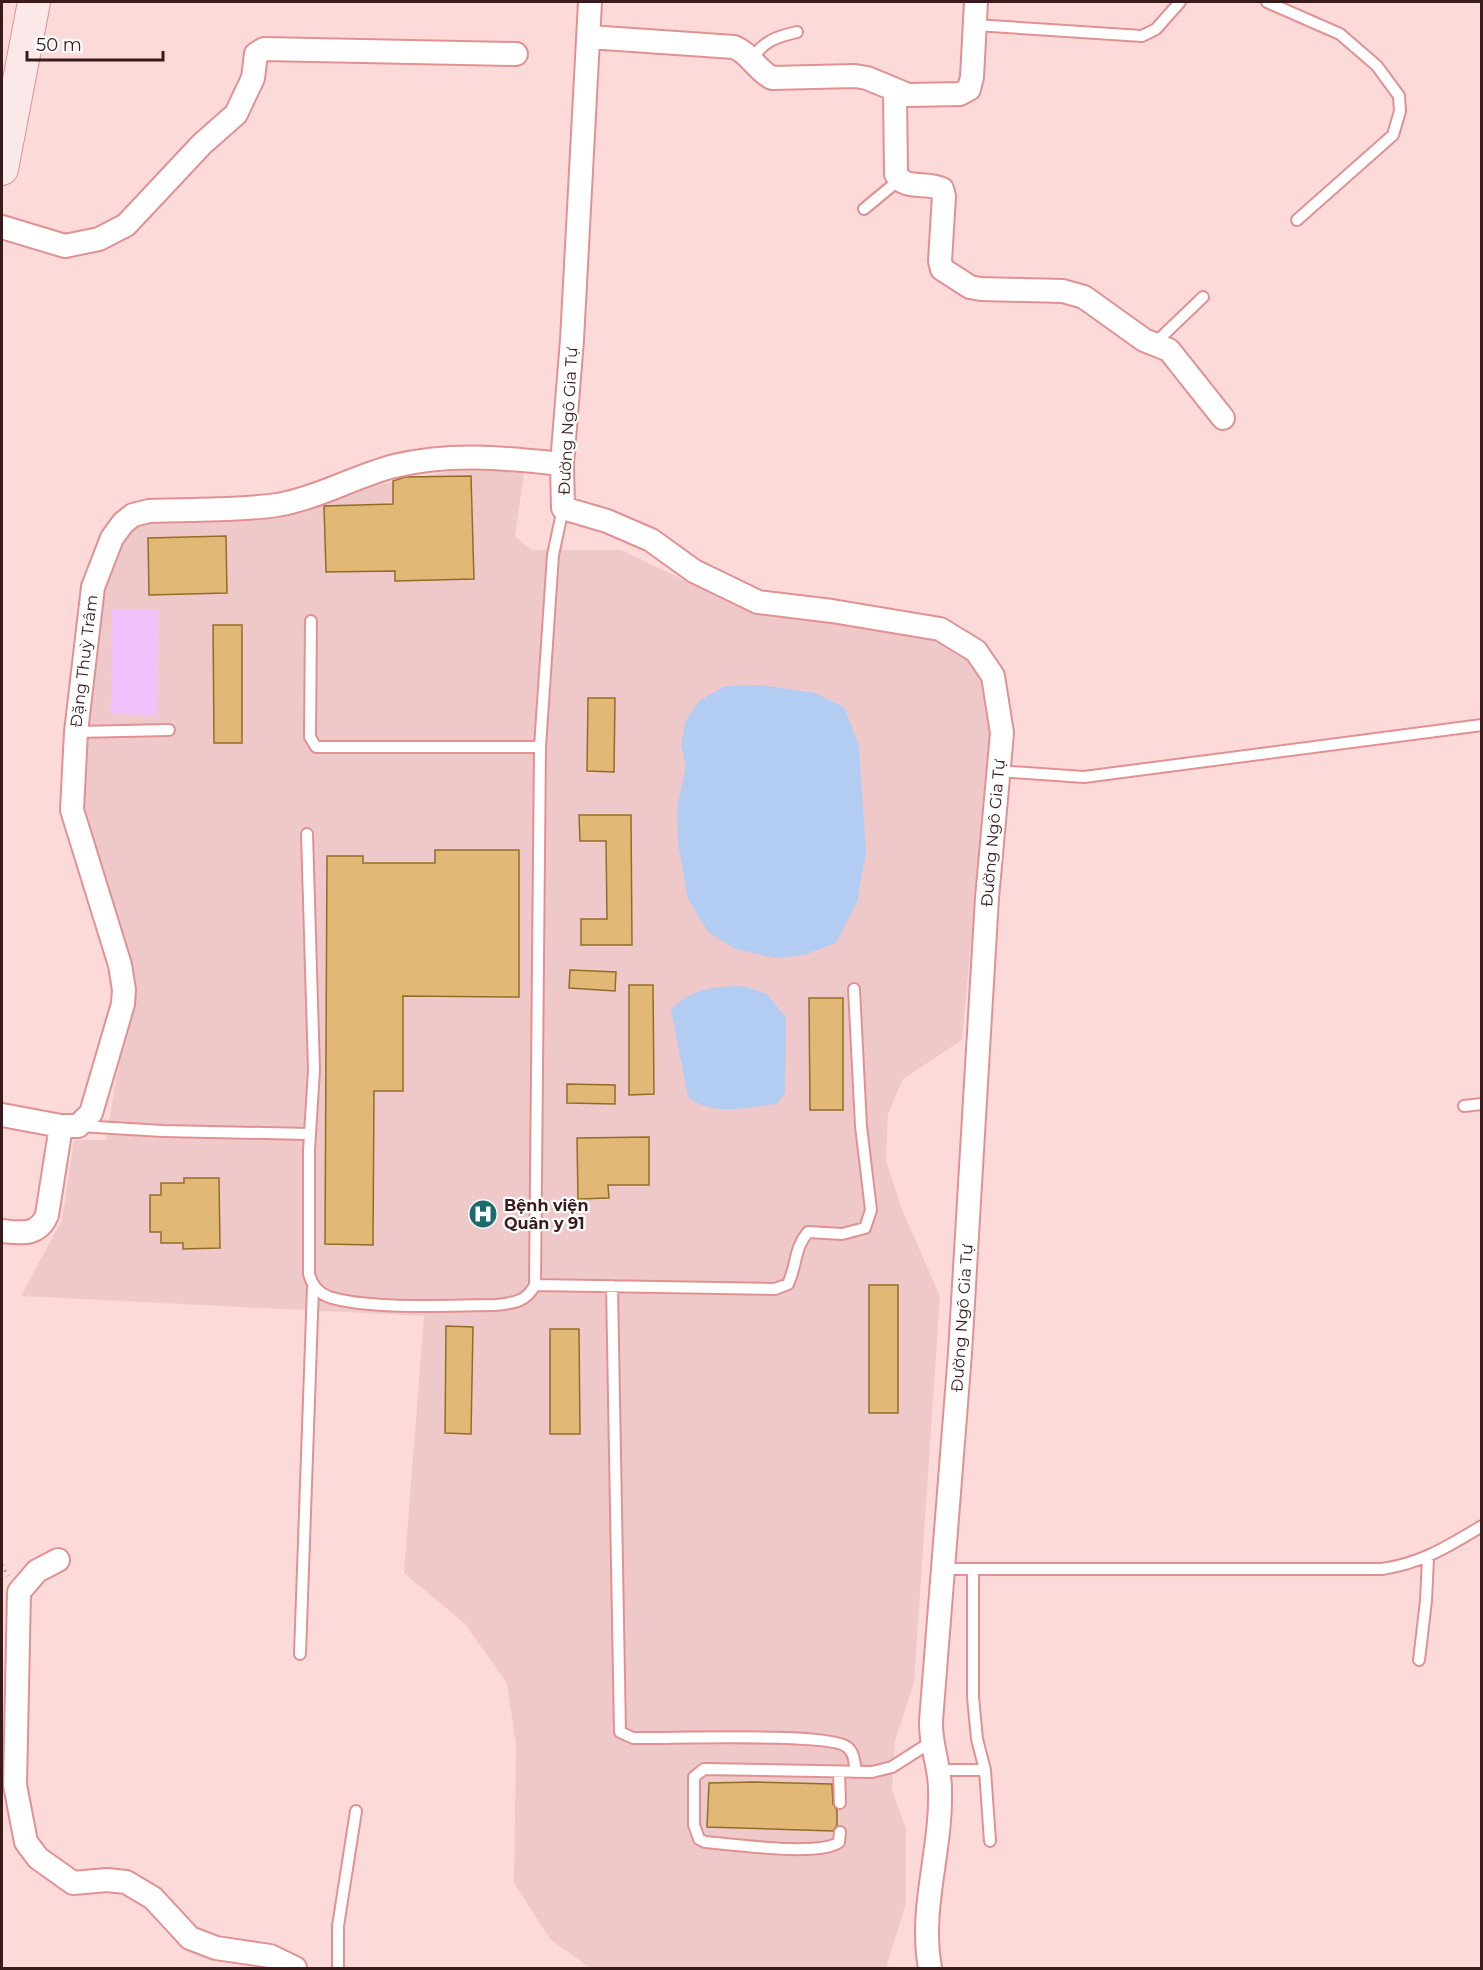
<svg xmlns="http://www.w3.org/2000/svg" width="1483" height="1970" font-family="Montserrat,sans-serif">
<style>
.built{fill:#efc9c9}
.green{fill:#f1c1fd}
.water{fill:#b3ccf2}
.building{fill:#e1b875;stroke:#936d28;stroke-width:1.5}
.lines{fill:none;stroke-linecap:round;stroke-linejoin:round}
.lane-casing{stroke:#e29192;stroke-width:14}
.street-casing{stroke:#e29192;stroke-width:26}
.secondary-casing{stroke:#e29192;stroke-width:34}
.path{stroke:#a78686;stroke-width:3;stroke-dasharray:1.5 4.5;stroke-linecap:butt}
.lane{stroke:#fff;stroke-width:10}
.street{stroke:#fff;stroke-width:22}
.secondary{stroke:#fbe8e8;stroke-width:32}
.labels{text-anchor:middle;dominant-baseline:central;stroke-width:4.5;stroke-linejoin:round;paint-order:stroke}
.street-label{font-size:16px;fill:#3a1b1c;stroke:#fff}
.poi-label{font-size:16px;font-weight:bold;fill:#3a1b1c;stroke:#fff;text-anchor:start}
</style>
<rect width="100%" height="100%" fill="#fddada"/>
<path class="built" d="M 466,468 L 524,473 L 515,536 L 531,550 L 621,550 L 736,605 L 866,625 L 937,639 L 970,659 L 985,679 L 992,715 L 962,1040 L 903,1079 L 888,1114 L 886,1160 L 901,1207 L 940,1296 L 914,1683 L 895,1741 L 892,1790 L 906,1829 L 906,1904 L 886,1968 L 590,1968 L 550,1939 L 514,1883 L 516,1746 L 507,1683 L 464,1623 L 404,1573 L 424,1316 L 21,1296 L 62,1220 L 74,1140 L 106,1140 L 132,987 L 80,808 L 99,606 L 115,559 L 137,520 L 304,513 L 352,490 Z"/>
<path class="green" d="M 112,609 L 158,610 L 157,715 L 111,714 Z"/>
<path class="water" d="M 761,685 L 815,693 L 844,707 L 859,746 L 866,853 L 857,902 L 836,943 L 804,955 L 776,958 L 735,949 L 708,932 L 688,899 L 678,844 L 677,807 L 686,766 L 681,746 L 685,722 L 699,701 L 725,686 Z
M 744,986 L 767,994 L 786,1018 L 785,1093 L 777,1104 C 747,1107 713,1117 688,1097 L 671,1009 C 696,987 712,987 744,986 Z"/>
<path class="building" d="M 471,476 L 474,579 L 395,581 L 395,571 L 326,572 L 324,506 L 393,504 L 393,481 L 405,477 Z
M 226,536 L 227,593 L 149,595 L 148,538 Z
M 213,625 L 242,625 L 242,743 L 214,743 Z
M 588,698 L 615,698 L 614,772 L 587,771 Z
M 579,815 L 631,815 L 632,945 L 581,945 L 581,919 L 607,919 L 606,841 L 580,841 Z
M 435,850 L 519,850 L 519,997 L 403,996 L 403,1091 L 374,1091 L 373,1245 L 325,1244 L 327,856 L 363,856 L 363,863 L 435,863 Z
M 570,970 L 616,972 L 615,991 L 569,988 Z
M 629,985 L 653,985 L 654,1094 L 629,1095 Z
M 809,998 L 843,998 L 843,1110 L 810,1110 Z
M 567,1084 L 615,1085 L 615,1104 L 567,1103 Z
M 649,1137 L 649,1185 L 608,1185 L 609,1198 L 578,1199 L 577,1138 Z
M 184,1178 L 219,1178 L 220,1248 L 183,1249 L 183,1243 L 161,1243 L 161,1232 L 150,1232 L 150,1195 L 161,1195 L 161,1183 L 184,1183 Z
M 869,1285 L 898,1285 L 898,1413 L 869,1413 Z
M 446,1326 L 473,1327 L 471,1434 L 445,1433 Z
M 550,1329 L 579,1329 L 580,1434 L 550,1434 Z
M 754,1782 L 832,1784 L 833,1804 L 837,1810 L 837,1825 L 833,1831 L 707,1827 L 709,1783 Z"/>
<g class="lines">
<g class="lane-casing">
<path id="lane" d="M 1267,2 L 1340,34 L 1377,66 L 1399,96 L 1400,111 L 1393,135 L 1297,220
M 975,25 L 1142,36 L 1156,29 L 1180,2
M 751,60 C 764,41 775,37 797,32
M 864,209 L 899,180
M 1154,344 L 1203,297
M 311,621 L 310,737 L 316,747 L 540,747
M 76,732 L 169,730
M 998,771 L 1084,777 L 1482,725
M 307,834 L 314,1070 L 309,1150 L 309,1274 C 312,1285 318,1293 329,1297 C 371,1310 450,1305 496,1305 C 514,1303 526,1302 535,1285 L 540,747 L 553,555 L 563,508
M 1464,1106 L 1482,1104
M 79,1126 L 163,1131 L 310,1134
M 535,1285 L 775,1289 L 788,1284 C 797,1265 794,1248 808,1232 L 842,1234 L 865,1228 L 871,1210 L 861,1126 L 854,989
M 612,1286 L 620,1732 L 633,1738 C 666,1739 830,1732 847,1747 C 855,1753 854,1763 856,1772
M 943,1569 L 1382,1569 C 1422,1563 1447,1547 1482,1526
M 973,1569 L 973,1697 L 977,1739 L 985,1770 L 990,1841
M 300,1654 L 313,1287
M 1419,1660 L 1426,1601 L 1428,1558
M 938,1770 L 985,1770
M 839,1772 L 840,1803
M 840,1832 L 839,1842 C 820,1857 732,1844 705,1842 L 699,1839 L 694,1825 L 694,1777 L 704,1769 L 872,1772 L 892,1767 L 931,1742
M 338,1968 L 338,1926 L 356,1811"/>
</g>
<g class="street-casing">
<path id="street" d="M 590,2 L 572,340 L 562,464 L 563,508 L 607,521 L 651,540 L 694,571 L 758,602 L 832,611 L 940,629 L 976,651 L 993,676 L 1002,733 L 987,898 L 960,1353 L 931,1721 C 930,1745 940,1766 940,1789 C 942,1850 919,1908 930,1968
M 589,37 L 734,47 C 750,53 756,70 772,78 L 855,76 L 867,78 L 908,95 L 960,94 L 969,89 L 972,77 L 976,2
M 895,92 L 896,174 C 904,191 927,181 942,189 L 944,196 L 940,261 L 942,269 L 970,287 L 981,289 L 1063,291 L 1084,297 L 1144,340 L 1169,350 L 1223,418
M 2,227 L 65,246 L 99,239 L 126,225 L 202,144 L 236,114 L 253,78 L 256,54 L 264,49 L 516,54
M 2,1115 L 61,1126 L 78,1126 L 91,1113 L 123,1004 L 124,990 L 120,965 L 72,810 L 76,732 L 93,587 L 112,538 L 123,523 L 133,515 L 149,511 C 191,509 235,511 277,505 C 318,498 353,477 394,466 C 452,452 504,458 562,464
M 2,1231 C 22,1233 38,1236 47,1215 L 61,1126
M 58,1560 L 37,1571 L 19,1592 L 15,1785 L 26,1842 L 38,1858 L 73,1883 L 107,1880 L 126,1882 L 153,1898 L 190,1938 L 216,1948 L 270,1956 L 295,1968"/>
</g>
<g class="secondary-casing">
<path id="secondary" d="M 2,169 L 34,2"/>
</g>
<path class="path" d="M 2,1565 L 8,1576"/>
<use href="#lane" class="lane"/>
<use href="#street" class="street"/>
<use href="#secondary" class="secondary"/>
</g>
<defs>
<g id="hospital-disc" transform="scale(1.5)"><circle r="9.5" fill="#1d6a6d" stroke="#fff"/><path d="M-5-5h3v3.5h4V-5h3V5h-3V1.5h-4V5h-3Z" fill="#fff"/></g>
</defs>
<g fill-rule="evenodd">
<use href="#hospital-disc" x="483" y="1214"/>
</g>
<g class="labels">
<g class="street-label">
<text transform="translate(568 421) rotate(-87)">Đường Ngô Gia Tự</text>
<text transform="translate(84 661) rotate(-83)">Đặng Thuỳ Trâm</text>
<text transform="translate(993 833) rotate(-85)">Đường Ngô Gia Tự</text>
<text transform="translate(962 1318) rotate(-86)">Đường Ngô Gia Tự</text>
</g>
<g class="poi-label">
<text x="504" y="1205">Bệnh viện<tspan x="504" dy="18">Quân y 91</tspan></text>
</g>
</g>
<rect width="1483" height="1970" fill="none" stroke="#3a1b1c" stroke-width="6"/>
<path d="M27 51v9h136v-9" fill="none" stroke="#3a1b1c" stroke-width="3"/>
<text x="36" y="51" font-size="18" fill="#3a1b1c" stroke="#ffffff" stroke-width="4.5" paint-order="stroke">50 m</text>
</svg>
